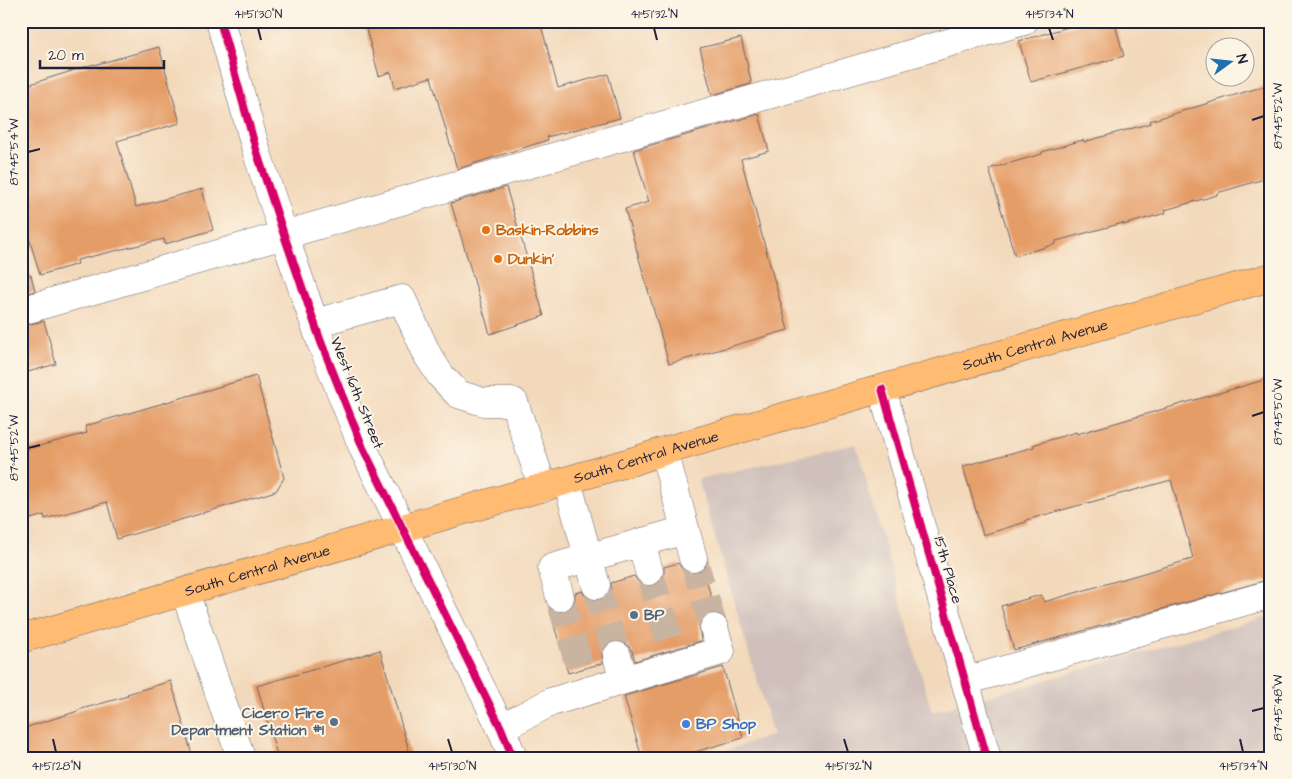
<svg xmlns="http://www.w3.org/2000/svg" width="1292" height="779" font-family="'Architects Daughter',sans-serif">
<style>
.industrial{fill:#cfc0bb}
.building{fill:#e59d68}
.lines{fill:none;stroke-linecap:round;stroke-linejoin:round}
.minor-tunnel{stroke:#c9b4a1;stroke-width:28;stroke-dasharray:28 14;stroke-linecap:butt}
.minor-casing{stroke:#6b6268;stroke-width:29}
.major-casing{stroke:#6b6268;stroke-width:29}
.minor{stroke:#fff;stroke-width:28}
.major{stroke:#febb71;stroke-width:28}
.cycleway-casing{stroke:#fcf5e5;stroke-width:11}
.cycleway{stroke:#d6006c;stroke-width:8}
.ticks{fill:none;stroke:#22223b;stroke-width:2}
.food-dot{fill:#e8710a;stroke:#fcf5e5;stroke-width:2}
.service-dot{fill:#5c6f8a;stroke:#fcf5e5;stroke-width:2}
.shop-dot{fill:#3f7fe0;stroke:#fcf5e5;stroke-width:2}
.labels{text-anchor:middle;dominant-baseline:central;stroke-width:4;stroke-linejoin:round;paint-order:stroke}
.food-label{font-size:15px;font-weight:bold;fill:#c56008;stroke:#fcf5e5;text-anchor:start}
.street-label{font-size:15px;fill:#22223b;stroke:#fcf5e5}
.service-label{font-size:15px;font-weight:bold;fill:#4e5e75;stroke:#fcf5e5;text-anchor:start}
.shop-label{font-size:15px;font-weight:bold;fill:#366cbe;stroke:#fcf5e5;text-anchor:start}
.neatline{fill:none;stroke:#22223b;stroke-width:2}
.ticks-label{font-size:12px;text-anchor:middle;fill:#22223b}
</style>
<rect width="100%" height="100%" fill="#fcf5e5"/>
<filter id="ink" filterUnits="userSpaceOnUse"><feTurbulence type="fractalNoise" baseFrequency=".02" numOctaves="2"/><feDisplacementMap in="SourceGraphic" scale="10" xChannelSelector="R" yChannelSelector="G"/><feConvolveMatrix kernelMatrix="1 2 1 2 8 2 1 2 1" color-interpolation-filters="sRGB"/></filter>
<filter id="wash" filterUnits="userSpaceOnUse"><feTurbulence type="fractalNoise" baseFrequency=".0096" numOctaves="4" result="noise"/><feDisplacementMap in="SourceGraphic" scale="20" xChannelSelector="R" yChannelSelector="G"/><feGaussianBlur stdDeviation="1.12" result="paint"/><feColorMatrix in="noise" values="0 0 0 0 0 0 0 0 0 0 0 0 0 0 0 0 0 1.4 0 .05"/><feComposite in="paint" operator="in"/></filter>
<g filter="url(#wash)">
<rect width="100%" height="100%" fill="#f3d9bb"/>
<path class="industrial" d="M 856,444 L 932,712 L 1271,616 L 1271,758 L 705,758 L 773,735 L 698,479 Z"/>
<g id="blocks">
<path class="building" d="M 364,21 L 540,21 L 558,88 L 608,74 L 620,118 L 547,137 L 548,140 L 457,169 L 431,77 L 395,88 L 391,72 L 379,76 Z
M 1090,21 L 1114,21 L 1124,56 L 1031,82 L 1019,41 Z
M 741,38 L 751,81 L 751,84 L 712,95 L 700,48 Z
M 159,47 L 180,123 L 117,141 L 136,207 L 202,189 L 213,230 L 165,244 L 164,239 L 77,260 L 78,264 L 40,275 L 21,211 L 21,87 L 94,64 L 94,65 Z
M 1271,84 L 1271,177 L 1217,193 L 1217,195 L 1165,210 L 1166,213 L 1123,225 L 1123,223 L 1056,241 L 1056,244 L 1015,256 L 989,169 L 1042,154 L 1042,152 L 1083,140 L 1084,142 L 1151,123 L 1150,121 Z
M 759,114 L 769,151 L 741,159 L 788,330 L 669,364 L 625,209 L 649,202 L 634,150 Z
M 506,187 L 544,316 L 490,334 L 451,203 Z
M 31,275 L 35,291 L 21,295 L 21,276 Z
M 44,321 L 56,364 L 21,374 L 21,326 Z
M 256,376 L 284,478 L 276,491 L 117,539 L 107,502 L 45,519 L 44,515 L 21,522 L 21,451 L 87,433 L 85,426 Z
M 1271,378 L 1271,579 L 1014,650 L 1001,606 L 1041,595 L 1044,602 L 1192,559 L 1193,558 L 1171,480 L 1026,520 L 1026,522 L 983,535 L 963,466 L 1034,447 L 1033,445 L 1076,432 L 1077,434 Z
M 678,563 L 682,569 L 689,573 L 697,573 L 703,570 L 716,613 L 709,613 L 703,617 L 699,624 L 701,641 L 635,661 L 632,651 L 627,644 L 621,641 L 613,641 L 606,645 L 602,652 L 603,663 L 568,673 L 549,608 L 557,612 L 565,612 L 571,608 L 575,601 L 575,593 L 582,591 L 585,596 L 592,600 L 601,600 L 607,596 L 611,589 L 611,583 L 634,576 L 638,582 L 645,586 L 654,586 L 660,582 L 664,575 L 664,567 Z
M 380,650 L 411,758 L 278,758 L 257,686 Z
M 723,667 L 743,738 L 674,758 L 642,758 L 624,696 Z
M 171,681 L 193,758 L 21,758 L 21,729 L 78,711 L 78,710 L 128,696 L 127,694 Z"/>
</g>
</g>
<g filter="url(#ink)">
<use href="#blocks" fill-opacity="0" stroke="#6b6268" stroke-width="1"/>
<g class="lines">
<path class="minor-tunnel" d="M 693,558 L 714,628
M 649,571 L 670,642
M 596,585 L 617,656
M 560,597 L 580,669"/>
<g class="minor-casing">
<path id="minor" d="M 220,21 L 257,153 L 284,235 L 321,342 L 363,448 L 501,728 L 513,758
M 21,311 L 1024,21
M 315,323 L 402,299 L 428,356 L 441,376 L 458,394 L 483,402 L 514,402 L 543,488
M 882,389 L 987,758
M 664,451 L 693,558
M 567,481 L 596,585
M 641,542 L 649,571
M 185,592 L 241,758
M 560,597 L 552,568 L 685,530
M 617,656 L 624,680
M 965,681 L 1271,594
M 501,728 L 551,702 L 721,651 L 714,628"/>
</g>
<g class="major-casing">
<g id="major">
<path id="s1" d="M 21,639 L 637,460 L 664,451 L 1271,277"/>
</g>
</g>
<use href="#minor" class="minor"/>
<use href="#major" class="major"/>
<g class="cycleway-casing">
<path id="cycleway" d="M 220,21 L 257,153 L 284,235 L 321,342 L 363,448 L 501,728 L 513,758
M 882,389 L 987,758"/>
</g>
<use href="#cycleway" class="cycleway"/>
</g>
</g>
<path class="ticks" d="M 258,28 L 261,40M 654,28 L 657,40M 1049,28 L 1053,40M 1252,120 L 1264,116M 28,152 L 40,149M 1252,416 L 1264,412M 28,448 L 40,445M 1252,711 L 1264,708M 53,739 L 56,752M 448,739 L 452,752M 844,739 L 848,752M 1240,739 L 1243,752"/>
<g class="food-dot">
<circle cx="486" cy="230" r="5"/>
<circle cx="498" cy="259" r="5"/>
</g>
<g class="service-dot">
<circle cx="634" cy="615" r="5"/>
<circle cx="334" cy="722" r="5"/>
</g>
<circle class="shop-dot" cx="686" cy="724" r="5"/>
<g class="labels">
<g class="food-label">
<text x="496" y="230">Baskin-Robbins</text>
<text x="508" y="259">Dunkin'</text>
</g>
<g class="street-label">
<text stroke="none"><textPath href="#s1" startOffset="1056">South Central Avenue</textPath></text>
<text transform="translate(357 393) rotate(68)">West 16th Street</text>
<text stroke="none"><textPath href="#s1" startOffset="651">South Central Avenue</textPath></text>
<text transform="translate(948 570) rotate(74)">15th Place</text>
<text stroke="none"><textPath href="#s1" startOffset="246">South Central Avenue</textPath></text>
</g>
<g class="service-label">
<text x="644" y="615">BP</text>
<text x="324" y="713" text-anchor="end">Cicero Fire<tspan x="324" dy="17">Department Station #1</tspan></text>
</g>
<g class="shop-label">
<text x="696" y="724">BP Shop</text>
</g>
</g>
<rect width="1292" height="779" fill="none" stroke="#fcf5e5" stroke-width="55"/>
<g transform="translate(1230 62) rotate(75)"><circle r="24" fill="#fcf5e5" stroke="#a5a1a1"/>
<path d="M0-4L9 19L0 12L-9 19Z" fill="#1f6fb2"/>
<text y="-8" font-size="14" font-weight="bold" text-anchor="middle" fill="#22223b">N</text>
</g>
<path d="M40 60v8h124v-8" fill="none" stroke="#22223b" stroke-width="2.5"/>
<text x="48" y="60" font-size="15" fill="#22223b" stroke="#fcf5e5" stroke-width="4" paint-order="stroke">20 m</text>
<rect x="28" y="28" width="1236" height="724" class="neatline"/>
<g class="ticks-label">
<text x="258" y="18">41°51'30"N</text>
<text x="654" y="18">41°51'32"N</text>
<text x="1049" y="18">41°51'34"N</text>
<text transform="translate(1278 116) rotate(-90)" y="4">87°45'52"W</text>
<text transform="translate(14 152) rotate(-90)" y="4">87°45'54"W</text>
<text transform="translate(1278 412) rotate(-90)" y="4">87°45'50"W</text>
<text transform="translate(14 448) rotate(-90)" y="4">87°45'52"W</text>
<text transform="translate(1278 708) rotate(-90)" y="4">87°45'48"W</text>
<text x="56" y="770">41°51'28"N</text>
<text x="452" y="770">41°51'30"N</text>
<text x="848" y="770">41°51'32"N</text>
<text x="1243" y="770">41°51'34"N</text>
</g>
</svg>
